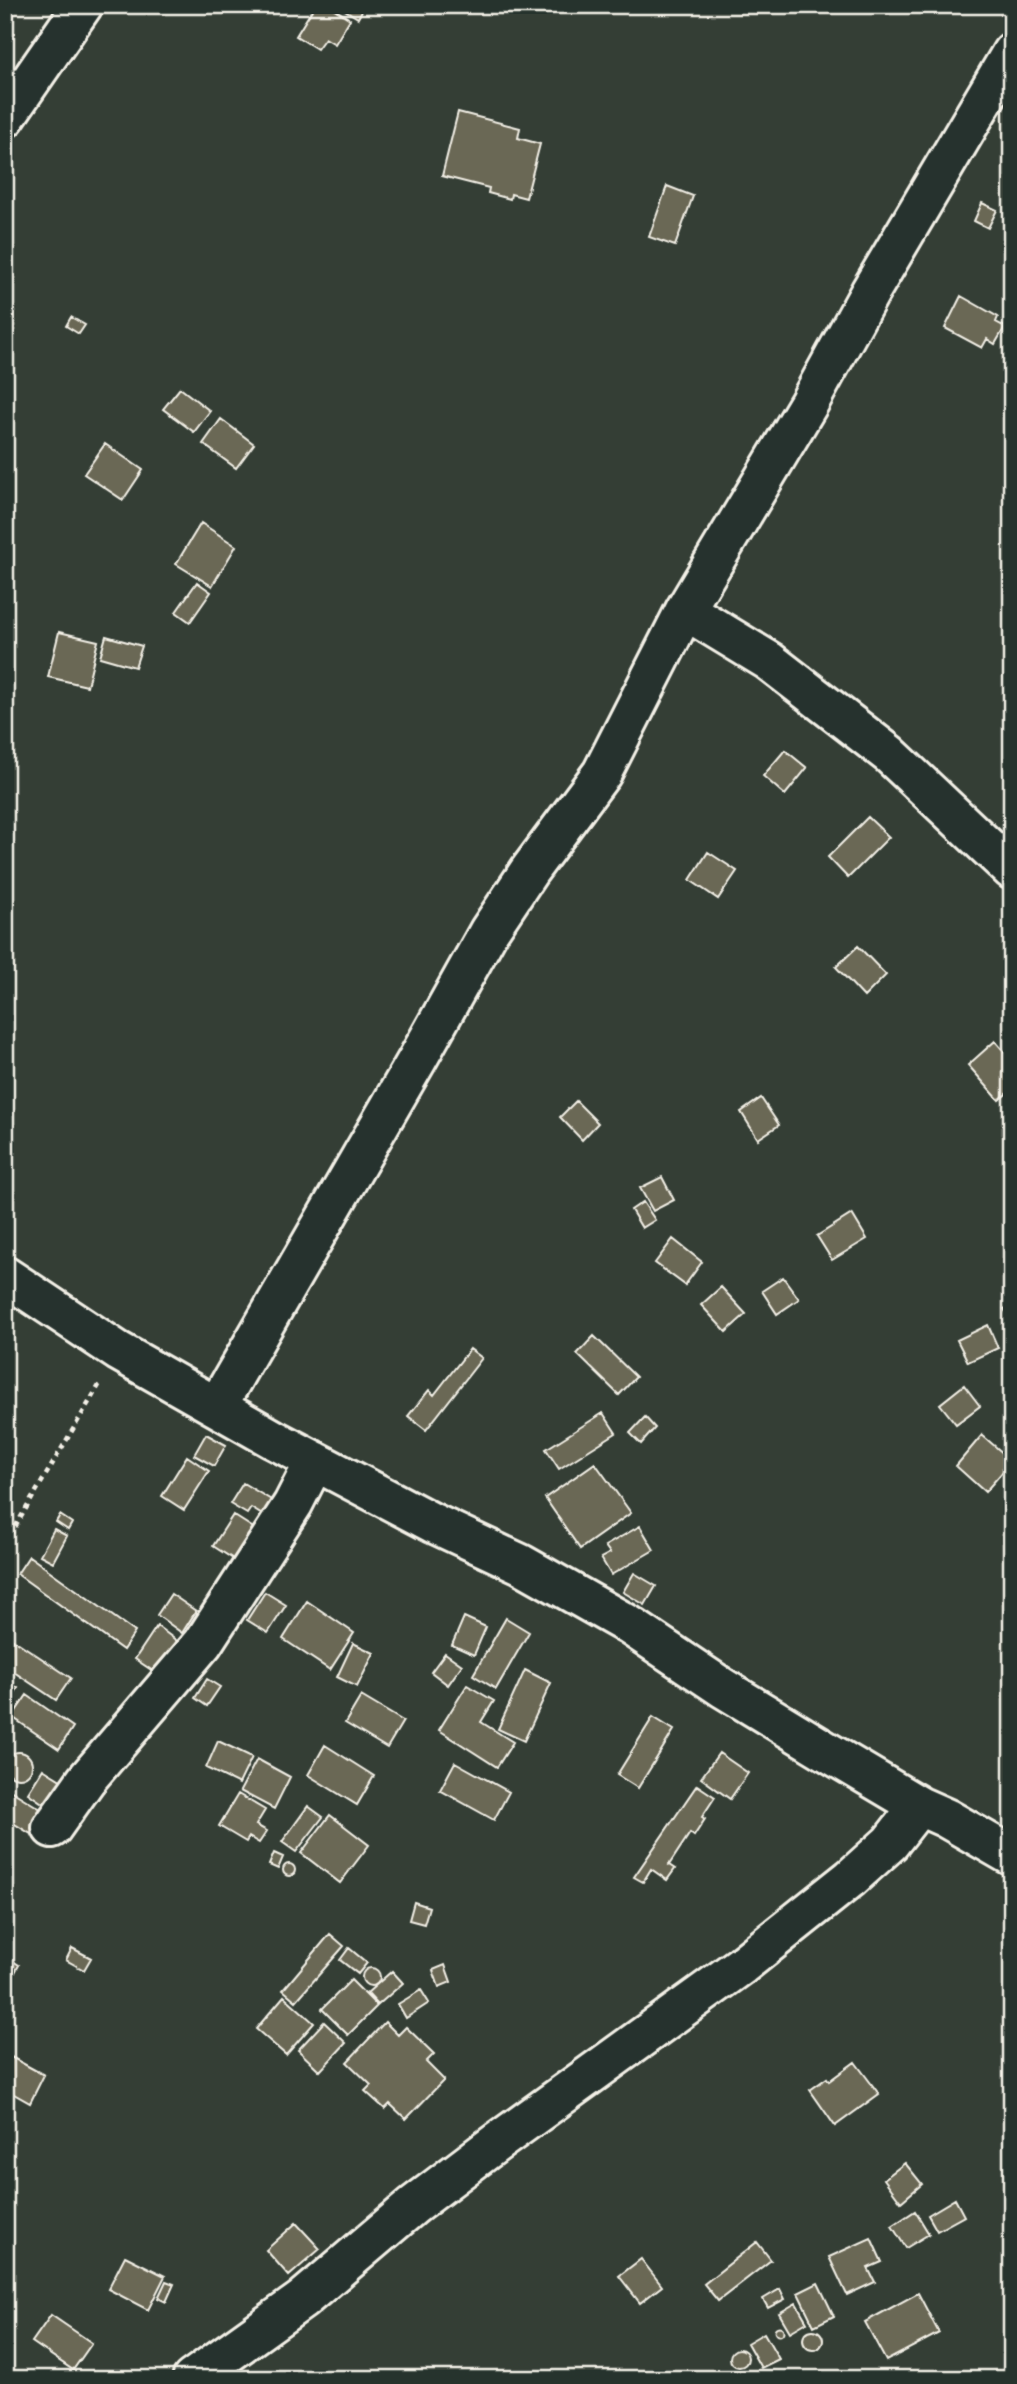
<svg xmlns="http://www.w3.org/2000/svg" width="1017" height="2384" font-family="'Comic Neue',sans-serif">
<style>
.building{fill:#6b6855;stroke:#f4f1e8;stroke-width:2}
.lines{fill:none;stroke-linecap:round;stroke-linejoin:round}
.minor-casing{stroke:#f4f1e8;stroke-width:44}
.path{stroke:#f4f1e8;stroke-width:4.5;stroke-dasharray:5 5;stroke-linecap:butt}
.minor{stroke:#26332d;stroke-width:38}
</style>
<rect width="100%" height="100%" fill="#343e35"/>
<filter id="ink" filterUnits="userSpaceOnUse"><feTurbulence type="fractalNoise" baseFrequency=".0143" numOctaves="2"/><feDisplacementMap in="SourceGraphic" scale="14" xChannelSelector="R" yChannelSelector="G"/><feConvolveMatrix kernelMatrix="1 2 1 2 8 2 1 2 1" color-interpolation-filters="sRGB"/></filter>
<g filter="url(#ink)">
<path class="building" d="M 315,5 L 328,5 L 350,19 L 335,44 L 325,38 L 317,49 L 296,36 Z
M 337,5 L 365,5 L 358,18 Z
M 458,112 L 520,128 L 518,138 L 540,144 L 526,198 L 511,194 L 510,199 L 488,193 L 489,188 L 442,176 Z
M 667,186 L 693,196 L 675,246 L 649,237 Z
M 982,203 L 997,210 L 988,228 L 974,221 Z
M 961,296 L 998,317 L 996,322 L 1005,327 L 995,344 L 987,339 L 982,348 L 945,328 Z
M 71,317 L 85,325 L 79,334 L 66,326 Z
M 180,388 L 210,411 L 194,432 L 163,409 Z
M 221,419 L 254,444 L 236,468 L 203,444 Z
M 105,444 L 143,470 L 123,500 L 84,474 Z
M 201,523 L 236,546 L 212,586 L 176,564 Z
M 197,582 L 211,592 L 190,622 L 176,612 Z
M 59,632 L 98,641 L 87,686 L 48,677 Z
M 106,636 L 142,646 L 135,667 L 100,657 Z
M 785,750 L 807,768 L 785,795 L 763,776 Z
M 868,817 L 889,837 L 848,878 L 828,857 Z
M 708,852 L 737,871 L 718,899 L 690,880 Z
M 858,946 L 886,975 L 864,997 L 836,967 Z
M 995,1041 L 1012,1060 L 1012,1089 L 999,1100 L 968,1065 Z
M 761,1098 L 779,1125 L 758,1139 L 741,1112 Z
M 576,1101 L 598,1123 L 582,1140 L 560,1117 Z
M 662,1177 L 674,1200 L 653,1211 L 640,1188 Z
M 643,1202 L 655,1220 L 642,1228 L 631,1210 Z
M 852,1214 L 867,1239 L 832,1260 L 817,1236 Z
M 673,1239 L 702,1262 L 685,1285 L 655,1263 Z
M 783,1277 L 799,1299 L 777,1314 L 762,1291 Z
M 721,1287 L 746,1314 L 726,1332 L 701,1305 Z
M 1012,1305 L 1012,1320 L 1011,1321 L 1004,1309 Z
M 988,1325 L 998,1348 L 968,1362 L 957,1340 Z
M 594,1336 L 636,1377 L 619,1395 L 577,1354 Z
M 470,1349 L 482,1358 L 426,1430 L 408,1416 L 429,1390 L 434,1395 Z
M 964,1385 L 980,1406 L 956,1424 L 940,1404 Z
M 603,1413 L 616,1433 L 559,1469 L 546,1449 Z
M 645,1417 L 655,1428 L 641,1444 L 630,1433 Z
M 206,1434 L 226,1445 L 214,1466 L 194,1455 Z
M 982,1435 L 1012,1461 L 985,1492 L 956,1466 Z
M 187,1456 L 209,1471 L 184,1510 L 162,1496 Z
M 595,1463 L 631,1513 L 580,1549 L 545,1498 Z
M 243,1483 L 273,1501 L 264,1516 L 251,1508 L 247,1514 L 230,1504 Z
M 60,1515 L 72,1523 L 68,1530 L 56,1522 Z
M 233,1515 L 255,1529 L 235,1560 L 213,1546 Z
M 640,1526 L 654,1550 L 611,1575 L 601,1558 L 610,1553 L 605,1546 Z
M 54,1529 L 67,1536 L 53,1562 L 40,1555 Z
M 29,1556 L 135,1632 L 123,1650 L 17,1574 Z
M 634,1573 L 656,1586 L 645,1605 L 623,1592 Z
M 265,1592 L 286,1605 L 268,1633 L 247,1620 Z
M 171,1594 L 196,1611 L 182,1633 L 157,1615 Z
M 307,1601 L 354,1633 L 330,1670 L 283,1639 Z
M 464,1617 L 486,1627 L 474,1655 L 452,1645 Z
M 506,1618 L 529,1632 L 496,1689 L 473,1675 Z
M 157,1626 L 177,1641 L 156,1673 L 135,1659 Z
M 5,1634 L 71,1678 L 56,1700 L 5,1666 Z
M 353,1643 L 374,1653 L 357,1687 L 337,1677 Z
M 445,1653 L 462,1665 L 448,1685 L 431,1672 Z
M 525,1670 L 551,1683 L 524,1741 L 498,1729 Z
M 207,1679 L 220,1687 L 207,1706 L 195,1698 Z
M 5,1680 L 18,1688 L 5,1708 Z
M 467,1685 L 494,1701 L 481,1722 L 513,1742 L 497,1767 L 439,1730 Z
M 27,1695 L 73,1727 L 59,1749 L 12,1717 Z
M 361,1696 L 403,1721 L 387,1748 L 345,1723 Z
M 653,1717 L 674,1730 L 638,1788 L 617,1775 Z
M 218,1741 L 252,1757 L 239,1784 L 206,1768 Z
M 325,1745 L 374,1776 L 357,1805 L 308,1775 Z
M6 1765a13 13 0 1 1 26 0a13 13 0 1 1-26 0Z
M 719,1753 L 748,1773 L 730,1799 L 701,1778 Z
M 257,1759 L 290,1777 L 274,1809 L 240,1791 Z
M 455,1762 L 509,1792 L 494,1820 L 440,1790 Z
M 43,1769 L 67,1784 L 51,1809 L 28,1793 Z
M 697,1785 L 715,1797 L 702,1817 L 705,1819 L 694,1836 L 690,1833 L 669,1865 L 675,1869 L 667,1880 L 651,1869 L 643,1882 L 634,1877 Z
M 5,1787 L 44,1811 L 31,1834 L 5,1818 Z
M 238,1794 L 265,1810 L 256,1825 L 267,1831 L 259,1843 L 249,1837 L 246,1842 L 219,1826 Z
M 308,1806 L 323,1817 L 296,1852 L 282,1842 Z
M 330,1815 L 369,1845 L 340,1883 L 301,1853 Z
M 274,1853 L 283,1857 L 278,1869 L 269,1865 Z
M283 1870a6 6 0 1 1 12 0a6 6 0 1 1-12 0Z
M 414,1902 L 429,1907 L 424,1924 L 409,1920 Z
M 330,1934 L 344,1946 L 296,2001 L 283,1990 Z
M 72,1948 L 91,1958 L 84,1970 L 66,1960 Z
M 349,1948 L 367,1963 L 358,1974 L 340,1960 Z
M 7,1957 L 19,1965 L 14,1974 L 5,1969 Z
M 445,1965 L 451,1982 L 439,1987 L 433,1970 Z
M362 1977a9 9 0 1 1 18 0a9 9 0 1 1-18 0Z
M 392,1971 L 403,1983 L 378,2005 L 367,1993 Z
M 351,1980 L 377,2006 L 348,2035 L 322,2009 Z
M 421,1990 L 429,2003 L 406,2018 L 398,2004 Z
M 284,1996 L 314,2023 L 286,2055 L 256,2029 Z
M 324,2022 L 346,2043 L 320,2071 L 298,2050 Z
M 385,2022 L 398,2035 L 406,2027 L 434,2054 L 426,2062 L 444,2080 L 406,2119 L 390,2104 L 385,2109 L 365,2091 L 371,2085 L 347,2062 Z
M 11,2057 L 44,2075 L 30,2103 L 5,2089 L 5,2068 Z
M 855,2062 L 879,2094 L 835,2126 L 810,2090 L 827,2078 L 829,2081 Z
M 905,2163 L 922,2184 L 901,2202 L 884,2179 Z
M 955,2199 L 964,2216 L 937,2231 L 928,2215 Z
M 915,2211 L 929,2234 L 906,2248 L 892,2226 Z
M 296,2223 L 320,2249 L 289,2276 L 266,2250 Z
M 871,2238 L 882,2262 L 868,2268 L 875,2282 L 847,2295 L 829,2257 Z
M 757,2242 L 771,2260 L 718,2301 L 704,2284 Z
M 125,2256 L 165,2276 L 148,2310 L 108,2289 Z
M 641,2259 L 662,2286 L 640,2303 L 619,2276 Z
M 166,2281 L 174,2284 L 166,2302 L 158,2298 Z
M 818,2283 L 834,2316 L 814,2326 L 798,2293 Z
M 780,2289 L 785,2299 L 768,2308 L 763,2299 Z
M 918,2293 L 939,2333 L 886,2361 L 865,2322 Z
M 796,2303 L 807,2322 L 790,2332 L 779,2313 Z
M 51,2315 L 92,2343 L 73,2370 L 32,2342 Z
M774.5 2331a4.5 4.5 0 1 1 9 0a4.5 4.5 0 1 1-9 0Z
M803 2340a10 10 0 1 1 20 0a10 10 0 1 1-20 0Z
M 764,2333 L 779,2359 L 761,2368 L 747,2343 Z
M730 2358a9 9 0 1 1 18 0a9 9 0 1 1-18 0Z
M 751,2372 L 757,2379 L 743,2379 Z"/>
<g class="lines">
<g class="minor-casing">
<path id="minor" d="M 5,118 L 83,5
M 685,610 L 769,661 L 889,754 L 1012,870
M 5,1276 L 118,1351 L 273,1439 L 433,1523 L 521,1564 L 629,1625 L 723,1688 L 828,1752 L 919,1806 L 946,1818 L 1012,1856
M 217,1406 L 417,1060 L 489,931 L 529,871 L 602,773 L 685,610 L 809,403 L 870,292 L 1012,52
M 52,1828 L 86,1780 L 203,1643 L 293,1504 L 315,1461
M 192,2379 L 302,2300 L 414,2205 L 496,2143 L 742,1965 L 851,1878 L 890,1843 L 919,1806"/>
</g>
<path class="path" d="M 5,1544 L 101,1382"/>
<use href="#minor" class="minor"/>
</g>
</g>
<rect width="1017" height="2384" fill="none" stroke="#26332d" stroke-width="28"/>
<rect x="14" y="14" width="989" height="2356" fill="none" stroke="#f4f1e8" stroke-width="2.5" filter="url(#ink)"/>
</svg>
